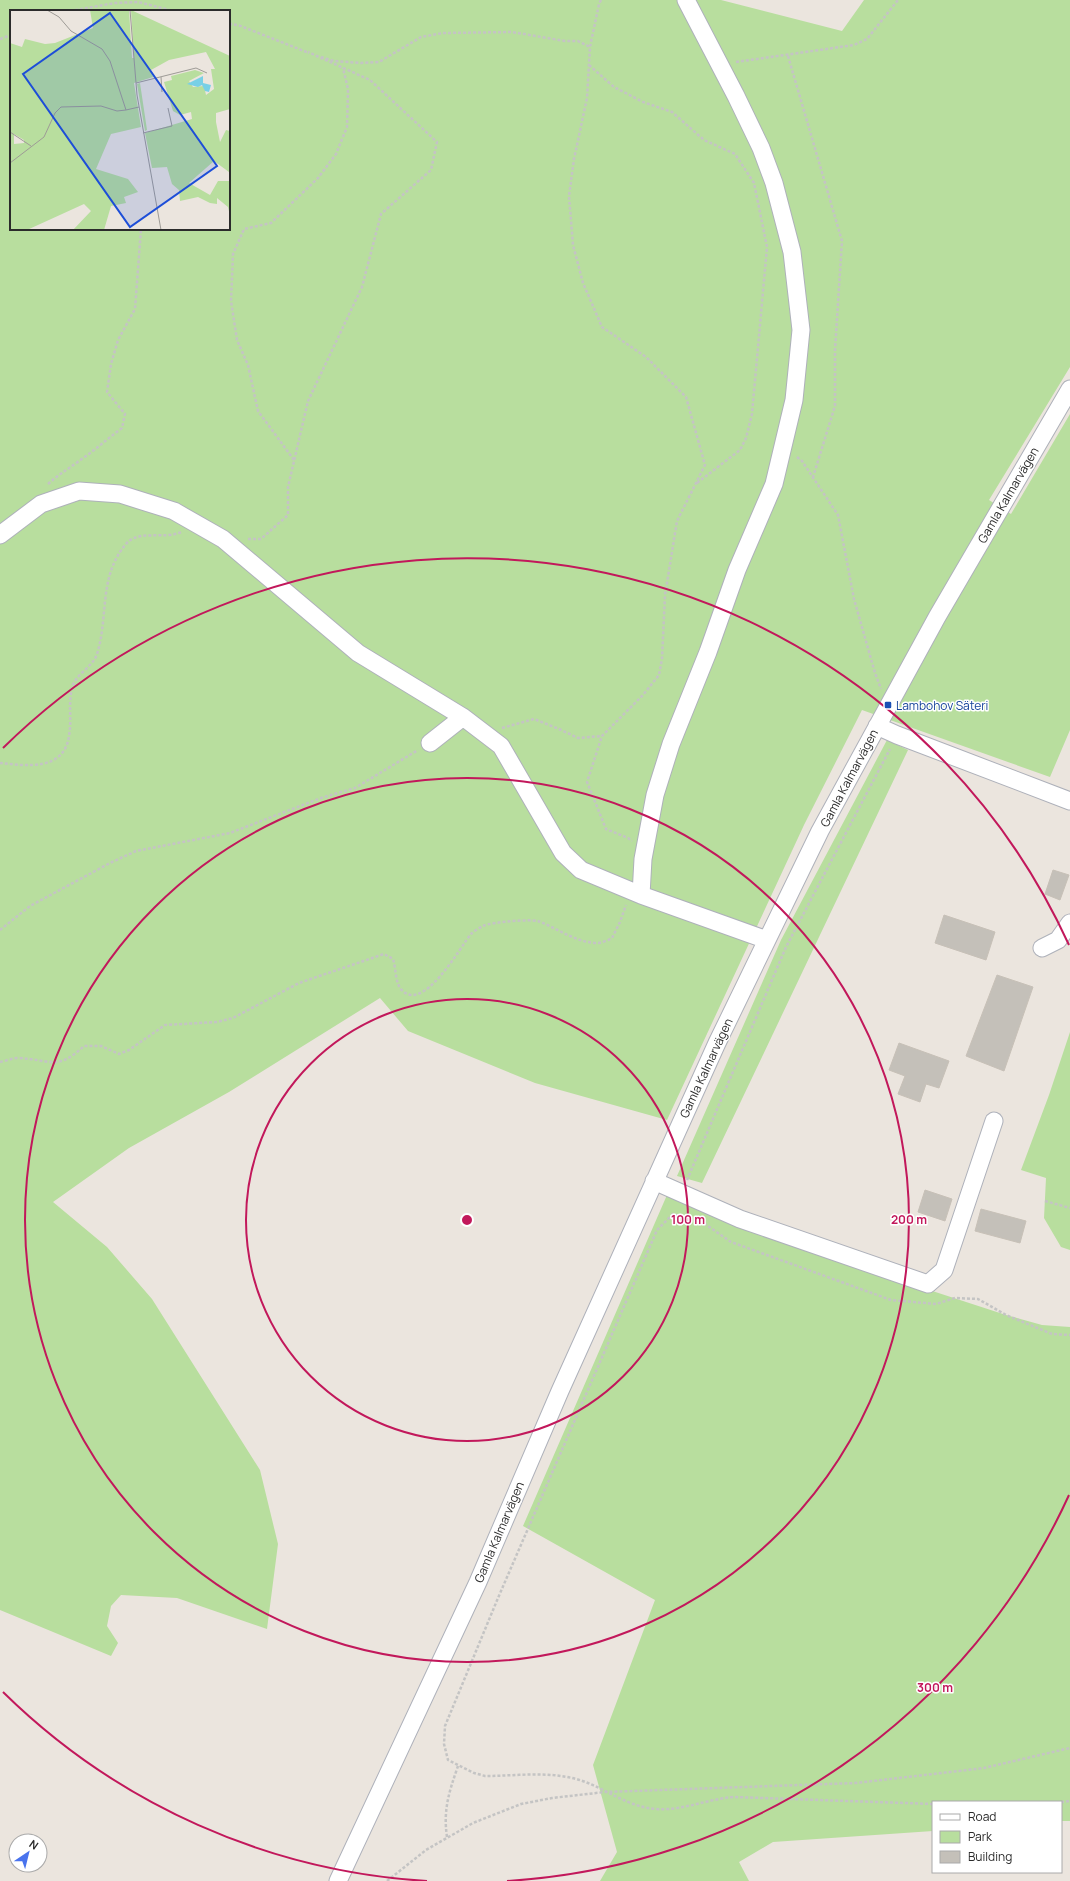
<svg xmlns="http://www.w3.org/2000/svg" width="1070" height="1881" font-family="Manrope,sans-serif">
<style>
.green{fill:#b8de9e;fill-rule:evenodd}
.building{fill:#c4c0b9;stroke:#c7c0b7}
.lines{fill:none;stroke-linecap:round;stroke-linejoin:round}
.minor-casing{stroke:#aeb1ba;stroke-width:19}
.path{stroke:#c4c4c4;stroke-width:2.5;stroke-dasharray:3 2;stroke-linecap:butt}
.minor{stroke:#fff;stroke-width:17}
.ring{fill:none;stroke:#c2185b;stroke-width:2}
.transit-dot{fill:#1a4fb4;stroke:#fff;stroke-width:1.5}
.labels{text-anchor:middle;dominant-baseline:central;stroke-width:3;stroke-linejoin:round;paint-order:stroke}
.street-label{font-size:12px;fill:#2b2b2b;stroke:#fff}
.transit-label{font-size:12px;fill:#164399;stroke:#fff;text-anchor:start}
.inset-road{fill:none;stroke:#9e9b96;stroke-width:1}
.view{fill:#1d4ed8;fill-opacity:0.15;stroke:#1d4ed8;stroke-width:2}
.inset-edge{fill:none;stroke:#2b2b2b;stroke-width:2}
.centre{fill:#c2185b;stroke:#fff;stroke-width:2}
.ring-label{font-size:12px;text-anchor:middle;font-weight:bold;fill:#c2185b;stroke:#fff;stroke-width:3;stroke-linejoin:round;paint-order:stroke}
</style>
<rect width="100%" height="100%" fill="#ebe5de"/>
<path class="green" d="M 0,0 L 721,0 L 842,31 L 864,0 L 1070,0 L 1070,367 L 989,500 L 1011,514 L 1070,414 L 1070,730 L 1050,777 L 862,710 L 804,825 L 667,1120 L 535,1083 L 408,1031 L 380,998 L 229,1092 L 129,1148 L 53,1202 L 107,1247 L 152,1299 L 260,1470 L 278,1544 L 267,1629 L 177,1598 L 121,1595 L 111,1606 L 107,1626 L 118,1643 L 111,1656 L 0,1610 ZM 11,11 L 229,11 L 229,229 L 11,229 Z
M 887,740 L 908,750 L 702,1183 L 677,1176 L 781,940 Z
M 1070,1032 L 1070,1250 L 1061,1247 L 1044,1218 L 1046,1178 L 1021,1170 L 1049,1095 Z
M 667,1195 L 742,1229 L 1006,1315 L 1042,1325 L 1070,1327 L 1070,1821 L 1061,1821 L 1061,1802 L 933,1802 L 933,1831 L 773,1842 L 739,1862 L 749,1881 L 600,1881 L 617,1852 L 593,1765 L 655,1600 L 523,1526 Z"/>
<path class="building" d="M 1053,870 L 1069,875 L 1060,900 L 1045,894 Z
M 944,915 L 995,932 L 986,960 L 935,943 Z
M 997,975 L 1033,987 L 1004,1071 L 966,1056 Z
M 899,1043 L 949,1061 L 939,1088 L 926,1084 L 920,1102 L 898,1094 L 905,1076 L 889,1070 Z
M 925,1190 L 952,1199 L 945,1221 L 918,1212 Z
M 981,1209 L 1026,1221 L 1020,1243 L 975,1231 Z"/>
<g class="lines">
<g class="minor-casing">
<path id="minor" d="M 686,0 L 736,96 L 761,148 L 774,183 L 792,252 L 801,330 L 794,400 L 774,484 L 737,570 L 708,652 L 671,744 L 655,795 L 643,859 L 641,895 L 767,940
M 0,535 L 41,504 L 79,491 L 120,494 L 174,511 L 223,539 L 358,653 L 463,717 L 501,746 L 563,853 L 581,870 L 641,895
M 877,726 L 897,735 L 1070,801
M 430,743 L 463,717
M 1042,948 L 1058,940 L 1070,923
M 654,1181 L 740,1219 L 928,1284 L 944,1270 L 994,1121
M 338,1881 L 478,1582 L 560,1391 L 717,1043 L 820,831 L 937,617 L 1070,389"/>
</g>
<path class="path" d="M 601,0 L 599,4 L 590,47 L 587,98 L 574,159 L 569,196 L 573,245 L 583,283 L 602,327 L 646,357 L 686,397 L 705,465 L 677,521 L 665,595 L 662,659 L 659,675 L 643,695 L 602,736 L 587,782 L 606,829 L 628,838 L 632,841
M 70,11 L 115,3 L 138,2 L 173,11
M 229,24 L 238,25 L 309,53
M 0,39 L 11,35
M 788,56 L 842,241 L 835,350 L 835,406 L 813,477
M 321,57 L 334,61 L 361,63 L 379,62 L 421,37 L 443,33 L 512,32 L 565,41 L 578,41 L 590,47
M 736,62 L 854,45 L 867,39 L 898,0
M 589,65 L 614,87 L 643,102 L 672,112 L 704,140 L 735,154 L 754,183 L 767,247 L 752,414 L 746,438 L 740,450 L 697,483
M 797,457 L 802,461 L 838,515 L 854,599 L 875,673 L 881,689
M 294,460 L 258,411 L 248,365 L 237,340 L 231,301 L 233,254 L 244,229 L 271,223 L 318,178 L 336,154 L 347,127 L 348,89 L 343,68
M 48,484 C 58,475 68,469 79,461 C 94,451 107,439 122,428 L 125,414 L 107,392 L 111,364 L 118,340 L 135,309 L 141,229
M 248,539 L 261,539 L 288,515 L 288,487 L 308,401 L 362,287 L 381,214 L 431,170 L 437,142 L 370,80 L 308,52
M 502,728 L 534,719 L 559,729 L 578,738 L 602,736
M 0,763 C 27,766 64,771 69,736 C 72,720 68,704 72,688 C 75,674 93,667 97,654 C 109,616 98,577 126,544 C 138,529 165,540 181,532
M 0,930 L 30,906 L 110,863 L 136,851 L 230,833 L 321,798 L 355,788 L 418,750
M 0,1062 C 6,1061 12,1058 18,1058 C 50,1059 56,1072 84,1046 L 101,1046 L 119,1054 L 129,1050 L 165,1025 L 217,1022 L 233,1018 L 299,983 L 384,954 L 393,959 C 396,968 395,980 400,988 C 422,1017 460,947 471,934 C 474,931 479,928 483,926 C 491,922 530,919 538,921 C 557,928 576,943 598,943 C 602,943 608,940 612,938 L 620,922 L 626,905
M 687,1180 L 786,947 L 890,749
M 1045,1201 L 1070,1208
M 1061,1802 L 1070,1801
M 933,1804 L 734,1797 C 707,1799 682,1811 656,1809 C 626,1807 603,1786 576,1779 C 547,1771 515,1776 485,1776 L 474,1773 L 448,1760 L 444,1744 L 445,1726 L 498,1598 L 657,1230 L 673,1214 L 705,1224 L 731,1242 L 891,1300 L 936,1304 L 955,1298 L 978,1299 L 1006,1315 L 1052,1334 L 1070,1335
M 447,1837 C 443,1810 449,1792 458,1766
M 387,1881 L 426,1850 L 473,1823 L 521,1804 L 552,1798 L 605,1792 L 856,1783 L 984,1768 L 1070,1748"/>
<use href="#minor" class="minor"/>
</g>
<g class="ring">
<circle cx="467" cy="1220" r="221"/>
<circle cx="467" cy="1220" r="442"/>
<path d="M1069 1495A662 662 0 0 1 507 1881M427 1881A662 662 0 0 1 3 1692M3 748A662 662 0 0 1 1069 945"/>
</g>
<rect class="transit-dot" x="884" y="701" width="8" height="8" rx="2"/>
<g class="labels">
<g class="street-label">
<text transform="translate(1008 495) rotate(-60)">Gamla Kalmarvägen</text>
<text transform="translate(849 778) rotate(-62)">Gamla Kalmarvägen</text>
<text transform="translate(706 1068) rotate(-65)">Gamla Kalmarvägen</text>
<text transform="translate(499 1532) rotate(-67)">Gamla Kalmarvägen</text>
</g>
<g class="transit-label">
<text x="896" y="705">Lambohov Säteri</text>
</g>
</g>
<g transform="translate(10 10)">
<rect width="220" height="220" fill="#ebe5de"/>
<path d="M 80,0 L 119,0 L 122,48 L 124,48 L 121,0 L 220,46 L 220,99 L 206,103 L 206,112 L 210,132 L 216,120 L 220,121 L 220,169 L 219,162 L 204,151 L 179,173 L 200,185 L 208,171 L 220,171 L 220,206 L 218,197 L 207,188 L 207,194 L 200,193 L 188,187 L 170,191 L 169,180 L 162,174 L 157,157 L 142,158 L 135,123 L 182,109 L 181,102 L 170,105 L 163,101 L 154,72 L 162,70 L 161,66 L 185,60 L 194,63 L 179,71 L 183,77 L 194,76 L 196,85 L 204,79 L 201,59 L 205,59 L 196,42 L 159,50 L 141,60 L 143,67 L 124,73 L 131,117 L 101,124 L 86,159 L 118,169 L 128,182 L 114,187 L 116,193 L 101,196 L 94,220 L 63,220 L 81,201 L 74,194 L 17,220 L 0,219 L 0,33 L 12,37 L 15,29 L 35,34 L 45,33 L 83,18 ZM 4,124 L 14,130 L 14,133 L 4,134 ZM 130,73 L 137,120 L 135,121 L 127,74 Z" fill="#b8de9e" fill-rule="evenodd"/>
<path d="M 193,66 L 193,73 L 201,75 L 199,82 L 195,81 L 192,75 L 188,77 L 177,74 Z" fill="#78d0e6"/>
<path class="inset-road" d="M 37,0 L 49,7 L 61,21 L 92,39 L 100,51 L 116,100 L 129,97M 120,0 L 127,85 L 151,220M 151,67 L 152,82M 126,73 L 186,58 L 197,63M 0,122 L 21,136M 133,123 L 162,116 L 158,98M 0,153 L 34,127 L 45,103 L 51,97 L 91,96 L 107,101 L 116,100"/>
<path class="view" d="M 100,3 L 207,156 L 120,217 L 13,64 Z"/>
<rect width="220" height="220" class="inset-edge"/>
</g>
<circle cx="467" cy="1220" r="6" class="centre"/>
<g class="ring-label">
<text x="688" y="1224">100 m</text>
<text x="909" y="1224">200 m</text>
<text x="935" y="1692">300 m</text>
</g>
<rect x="932" y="1801" width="130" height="72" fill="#ffffff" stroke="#aaaaaa"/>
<rect x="940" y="1814" width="20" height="6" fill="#ffffff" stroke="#aaaaaa"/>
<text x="968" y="1821" font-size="12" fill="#2b2b2b">Road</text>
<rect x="940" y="1831" width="20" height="12" fill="#b8de9e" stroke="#aaaaaa"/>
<text x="968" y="1841" font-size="12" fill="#2b2b2b">Park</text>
<rect x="940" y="1851" width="20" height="12" fill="#c4c0b9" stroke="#aaaaaa"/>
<text x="968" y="1861" font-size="12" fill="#2b2b2b">Building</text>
<g transform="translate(28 1853) rotate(35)"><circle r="19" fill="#ffffff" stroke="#aaaaaa"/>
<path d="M0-3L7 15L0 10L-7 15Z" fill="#4973ed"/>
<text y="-6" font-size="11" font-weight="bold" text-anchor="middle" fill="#2b2b2b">N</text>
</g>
</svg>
